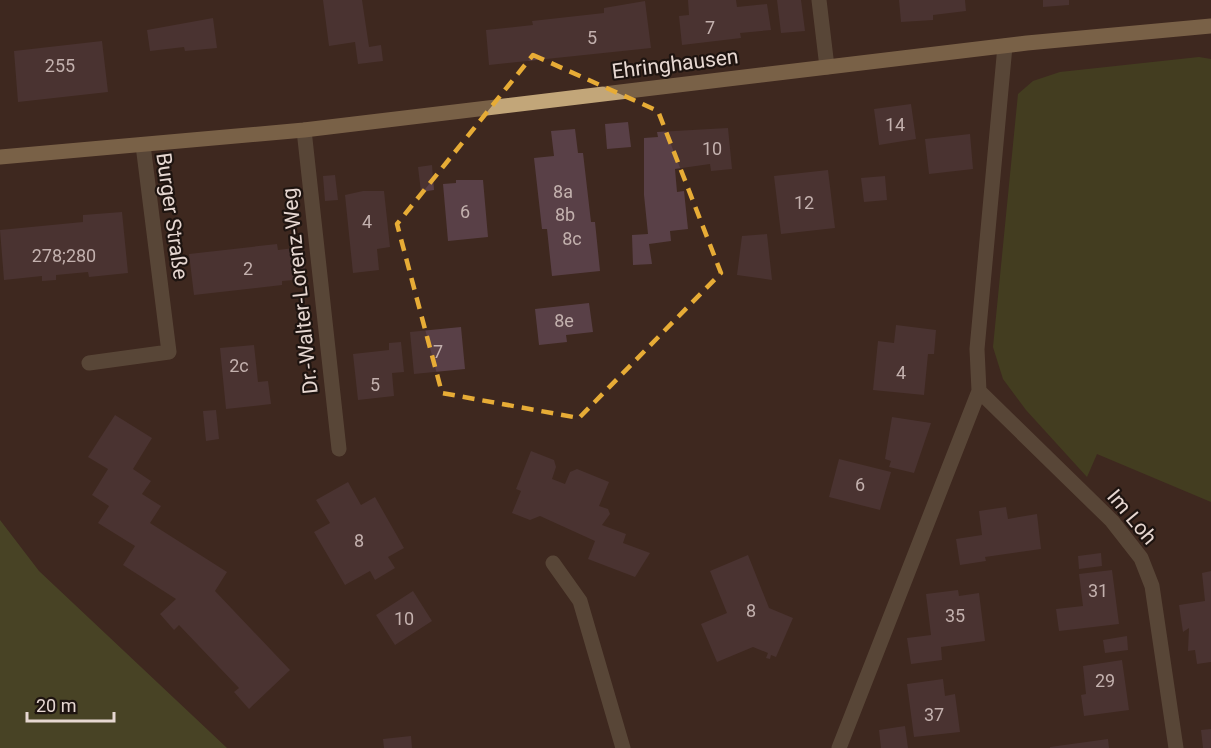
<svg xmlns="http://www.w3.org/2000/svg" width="1211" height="748" font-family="Roboto,sans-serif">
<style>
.green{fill:#495822}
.forest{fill:#55642e}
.building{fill:#594047}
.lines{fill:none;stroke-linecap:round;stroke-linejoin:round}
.minor{stroke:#796b55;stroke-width:15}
.major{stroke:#c2a679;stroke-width:15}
.marked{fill:none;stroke:#e7ac36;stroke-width:4.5;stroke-dasharray:12 8;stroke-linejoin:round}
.labels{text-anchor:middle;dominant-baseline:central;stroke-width:4.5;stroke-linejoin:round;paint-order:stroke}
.number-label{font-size:18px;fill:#c3b1ae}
.street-label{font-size:21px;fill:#e6d7d1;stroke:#1e1410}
</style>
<rect width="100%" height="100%" fill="#3e281f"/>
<path class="green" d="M 1199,57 L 1211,59 L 1211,502 L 1097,454 L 1087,477 L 1026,410 L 1003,379 L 993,347 L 1018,94 L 1033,81 L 1060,72 Z"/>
<path class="forest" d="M 0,520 L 39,571 L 227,748 L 0,748 Z"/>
<path class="building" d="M 323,0 L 362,0 L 369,47 L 381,45 L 383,61 L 358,64 L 355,42 L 329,46 Z
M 688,0 L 736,0 L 737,7 L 767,4 L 771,30 L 740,33 L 741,38 L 682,45 L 679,16 L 689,15 Z
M 777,0 L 801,0 L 805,31 L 781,33 Z
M 899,0 L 965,0 L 966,11 L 933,15 L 933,20 L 901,22 Z
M 1043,0 L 1069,0 L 1069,5 L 1043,7 Z
M 645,1 L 651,48 L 489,65 L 486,30 L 533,25 L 532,21 L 604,13 L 604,8 Z
M 213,18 L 217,48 L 185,51 L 184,47 L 150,51 L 147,30 Z
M 102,41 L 108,92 L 18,102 L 14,51 Z
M 911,104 L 916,139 L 879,145 L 874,109 Z
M 628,122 L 631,147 L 607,149 L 605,124 Z
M 728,128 L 732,169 L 711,171 L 710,164 L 675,169 L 677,192 L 684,191 L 688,229 L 670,231 L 671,241 L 649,244 L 652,264 L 633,265 L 632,235 L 648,234 L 644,195 L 644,138 L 658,137 L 657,132 Z
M 575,129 L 578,153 L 583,153 L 591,222 L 595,222 L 600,271 L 552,276 L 547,229 L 542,229 L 534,158 L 554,156 L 551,131 Z
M 970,134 L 973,169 L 929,174 L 925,139 Z
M 432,165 L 434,190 L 421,192 L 418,167 Z
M 828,170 L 835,228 L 781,234 L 774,176 Z
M 335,175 L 338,200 L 325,201 L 323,176 Z
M 885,176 L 887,200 L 864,202 L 861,178 Z
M 456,180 L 483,180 L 488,237 L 448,241 L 443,184 L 456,183 Z
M 363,191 L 384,191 L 390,247 L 377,249 L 379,270 L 353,273 L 345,195 Z
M 122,212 L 128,273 L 89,277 L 88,272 L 56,275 L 56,280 L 42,281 L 42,276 L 4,280 L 0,230 L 83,222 L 83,215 Z
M 767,234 L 772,280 L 737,275 L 742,236 Z
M 277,244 L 278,250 L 294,248 L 304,257 L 306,279 L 282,281 L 282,285 L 194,295 L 189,254 Z
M 589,303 L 593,332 L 566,335 L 567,342 L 539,345 L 535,309 Z
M 896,325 L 936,330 L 934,354 L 928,354 L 924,395 L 873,390 L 878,341 L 894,343 Z
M 461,327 L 465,369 L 414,374 L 410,332 Z
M 401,342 L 404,372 L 392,373 L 394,396 L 358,400 L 353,354 L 389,350 L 389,343 Z
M 254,345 L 258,382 L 268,381 L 271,404 L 226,409 L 220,348 Z
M 216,410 L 219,439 L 206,441 L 203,411 Z
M 115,415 L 152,438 L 133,469 L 151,481 L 142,494 L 161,506 L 150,523 L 227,572 L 215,591 L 290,670 L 249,709 L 234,692 L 239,688 L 179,625 L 174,630 L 160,614 L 176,599 L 123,565 L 135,546 L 98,523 L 109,506 L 92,495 L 108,469 L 88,457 Z
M 892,417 L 931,423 L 914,473 L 889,467 L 891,461 L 885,459 Z
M 531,451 L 554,460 L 556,467 L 552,479 L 565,484 L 570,472 L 577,469 L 609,482 L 599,506 L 608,509 L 610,514 L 602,525 L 626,534 L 623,543 L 650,553 L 635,577 L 588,559 L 595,541 L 540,516 L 530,520 L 512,513 L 521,491 L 516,489 Z
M 839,459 L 891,472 L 880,510 L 829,497 Z
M 348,482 L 361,505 L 375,497 L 404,548 L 388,557 L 395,568 L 375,580 L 370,571 L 345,585 L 314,532 L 330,523 L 316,500 Z
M 1006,507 L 1008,519 L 1037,514 L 1041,549 L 985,557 L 986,561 L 960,565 L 956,539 L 982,535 L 979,511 Z
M 1101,553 L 1102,566 L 1079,569 L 1078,556 Z
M 748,555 L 769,608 L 793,618 L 776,657 L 771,655 L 770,659 L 766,658 L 768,653 L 753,647 L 717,662 L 701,624 L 727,613 L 710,571 Z
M 1112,570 L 1119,624 L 1059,631 L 1056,609 L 1083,606 L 1079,574 Z
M 1211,571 L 1211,662 L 1197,664 L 1195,650 L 1188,651 L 1189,628 L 1183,632 L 1179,605 L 1205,601 L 1202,573 Z
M 958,590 L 959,596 L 979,593 L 985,641 L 941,647 L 942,660 L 911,664 L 907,638 L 931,635 L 926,594 Z
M 413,591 L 432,621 L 395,645 L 376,615 Z
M 1127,636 L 1128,650 L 1105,653 L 1103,640 Z
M 1122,660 L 1129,710 L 1084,716 L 1081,695 L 1086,694 L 1083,666 Z
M 943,679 L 945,696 L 955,694 L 960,732 L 914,737 L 907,684 Z
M 905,726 L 908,748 L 881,748 L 879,730 Z
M 1211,729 L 1211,748 L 1203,748 L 1201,730 Z
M 411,736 L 412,748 L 384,748 L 383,739 Z
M 1108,739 L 1109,748 L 1050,748 L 1050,747 Z"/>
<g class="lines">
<path class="minor" d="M 819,0 L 827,67
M 1005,46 L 977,349 L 979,391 L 1112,521 L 1141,558 L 1152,586 L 1176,748
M 304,130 L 339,449
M 89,363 L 169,352 L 143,145
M 553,563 L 580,601 L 623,748
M 839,748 L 979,391"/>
<path class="major" d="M 0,157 L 304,130 L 1027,43 L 1211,26"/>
</g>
<path d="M0 0H1211V748H0ZM 533,55 L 658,111 L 721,273 L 579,418 L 442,393 L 397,224 Z" fill="#3e281f" fill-opacity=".55" fill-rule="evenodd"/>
<path class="marked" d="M 533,55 L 658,111 L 721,273 L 579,418 L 442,393 L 397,224 Z"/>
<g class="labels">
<g class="number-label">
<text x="710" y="27">7</text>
<text x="592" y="37">5</text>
<text x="60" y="65">255</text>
<text x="895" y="124">14</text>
<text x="712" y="148">10</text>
<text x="563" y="191">8a</text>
<text x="804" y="202">12</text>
<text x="465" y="211">6</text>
<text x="565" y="214">8b</text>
<text x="367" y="221">4</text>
<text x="572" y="238">8c</text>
<text x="64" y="255">278;280</text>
<text x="248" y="268">2</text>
<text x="564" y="320">8e</text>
<text x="438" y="351">7</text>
<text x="239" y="365">2c</text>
<text x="901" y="372">4</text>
<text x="375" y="384">5</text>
<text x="860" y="484">6</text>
<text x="359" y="540">8</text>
<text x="1098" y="590">31</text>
<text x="751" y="610">8</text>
<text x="955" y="615">35</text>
<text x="404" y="618">10</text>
<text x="1105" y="680">29</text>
<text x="934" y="714">37</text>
</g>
<g class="street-label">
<text transform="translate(675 64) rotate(-7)">Ehringhausen</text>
<text transform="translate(172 216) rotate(82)">Burger Straße</text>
<text transform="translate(300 291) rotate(-96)">Dr.-Walter-Lorenz-Weg</text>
<text transform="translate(1132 517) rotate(50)">Im Loh</text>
</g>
</g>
<path d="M27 712v9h87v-9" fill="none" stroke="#e6d7d1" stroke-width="3"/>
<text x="36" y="712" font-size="18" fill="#e6d7d1" stroke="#1e1410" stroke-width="4.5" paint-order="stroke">20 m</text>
</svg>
